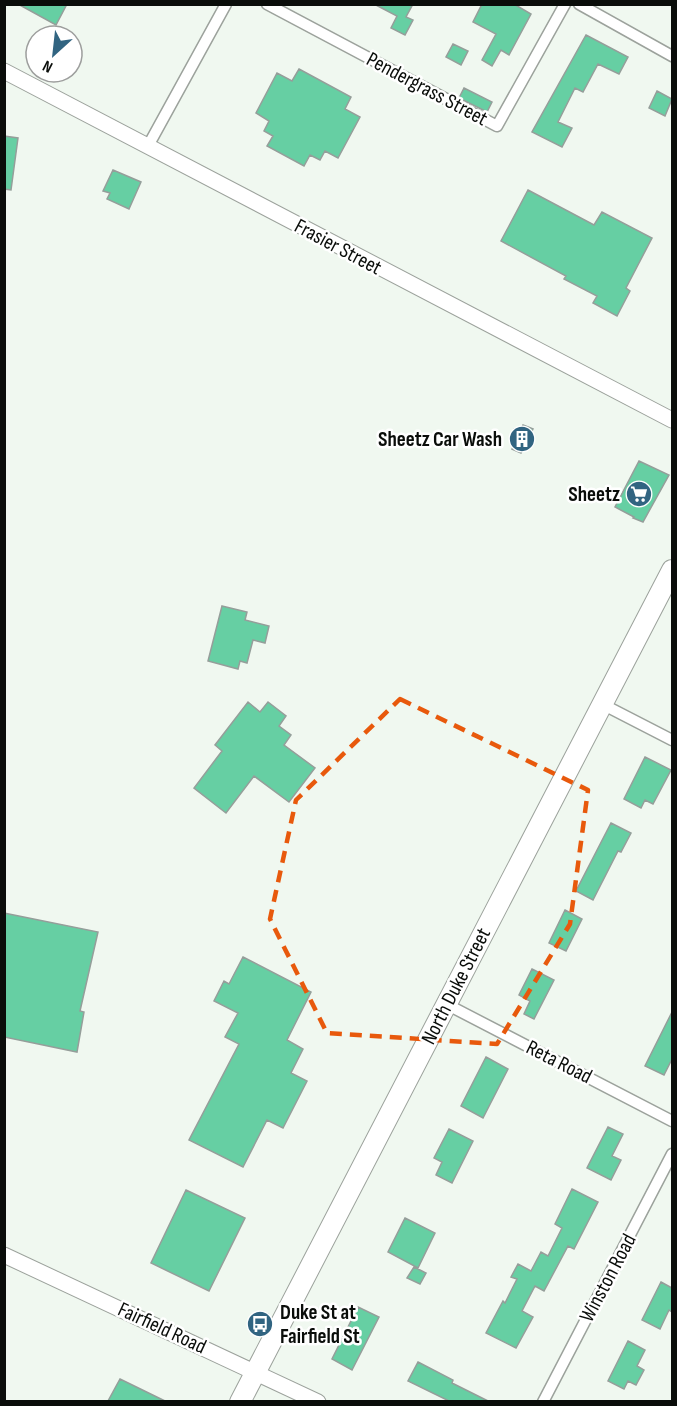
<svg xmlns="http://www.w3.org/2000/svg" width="677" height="1406" font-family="'Sofia Sans Condensed',sans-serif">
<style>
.building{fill:#66cfa3;stroke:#959e9a;stroke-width:1.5}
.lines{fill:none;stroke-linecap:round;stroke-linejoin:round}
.street-casing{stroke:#9ca29c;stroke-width:13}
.secondary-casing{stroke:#9ca29c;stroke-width:17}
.highway-casing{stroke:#9ca29c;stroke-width:22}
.street{stroke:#fff;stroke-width:10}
.secondary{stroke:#fff;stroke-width:15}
.highway{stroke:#fff;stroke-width:20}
.marked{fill:none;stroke:#e8590c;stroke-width:4.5;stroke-dasharray:12 8;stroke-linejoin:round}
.labels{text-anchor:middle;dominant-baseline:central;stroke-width:5;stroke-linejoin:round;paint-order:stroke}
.street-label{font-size:21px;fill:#0a0d0a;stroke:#fff}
.poi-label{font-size:21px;font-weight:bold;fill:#0a0d0a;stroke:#fff;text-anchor:end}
</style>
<rect width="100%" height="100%" fill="#f0f8f0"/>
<path class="building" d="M 18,4 L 67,4 L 56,25 Z
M 374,4 L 413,4 L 406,17 L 413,20 L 405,35 L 391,28 L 397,16 Z
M 482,4 L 514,4 L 531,14 L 509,55 L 501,50 L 492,66 L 482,60 L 496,34 L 473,22 Z
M 586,35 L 628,57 L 619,74 L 598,64 L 583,92 L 575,88 L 558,122 L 572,128 L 562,147 L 532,132 Z
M 453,44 L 468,51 L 461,65 L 446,57 Z
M 299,69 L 351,97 L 345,109 L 360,117 L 338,158 L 325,151 L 320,160 L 310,155 L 304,166 L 267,146 L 273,136 L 264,131 L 269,121 L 256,113 L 277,73 L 292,81 Z
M 464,88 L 492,102 L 487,112 L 459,98 Z
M 657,91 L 672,99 L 665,116 L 649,108 Z
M 4,136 L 18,138 L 11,190 L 4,189 Z
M 113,170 L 141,182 L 129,209 L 107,199 L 110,193 L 103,191 Z
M 528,190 L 594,225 L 602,212 L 652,238 L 626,288 L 630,291 L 617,316 L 593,303 L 597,296 L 564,279 L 566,276 L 501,241 Z
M 523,425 L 533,429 L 521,453 L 512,449 Z
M 639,461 L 669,475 L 643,522 L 633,518 L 634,517 L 615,507 Z
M 222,606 L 247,612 L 245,620 L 269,626 L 265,643 L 253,640 L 247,663 L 240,661 L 238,669 L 208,661 Z
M 248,702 L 260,712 L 268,702 L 286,716 L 279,726 L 291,735 L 284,745 L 315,768 L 289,802 L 254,776 L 226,813 L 194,788 L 222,751 L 215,745 Z
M 645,757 L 671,770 L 653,804 L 645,800 L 641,808 L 624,799 Z
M 611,823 L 631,833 L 621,852 L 618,851 L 593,900 L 576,891 Z
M 565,910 L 582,919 L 566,951 L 549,943 Z
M 4,913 L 98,932 L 80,1011 L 84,1012 L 77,1052 L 4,1037 Z
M 243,957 L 311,992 L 287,1040 L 303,1049 L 291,1073 L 307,1081 L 283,1128 L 267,1120 L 243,1167 L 189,1140 L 239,1044 L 225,1037 L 238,1013 L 214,1001 L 224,981 L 229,984 Z
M 532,969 L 554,980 L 534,1019 L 524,1014 L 530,1001 L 519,995 Z
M 672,1012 L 672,1059 L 664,1075 L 645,1066 Z
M 486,1057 L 508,1069 L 483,1118 L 461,1106 Z
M 608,1127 L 623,1134 L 612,1156 L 621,1160 L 611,1180 L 587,1168 Z
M 449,1129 L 473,1141 L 452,1183 L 436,1175 L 442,1162 L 434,1158 Z
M 572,1189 L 598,1202 L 574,1249 L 568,1246 L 544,1291 L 535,1286 L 522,1311 L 533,1317 L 516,1348 L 486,1333 L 503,1301 L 505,1303 L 517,1279 L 511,1277 L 518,1264 L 531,1271 L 541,1252 L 548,1256 L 562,1228 L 555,1224 Z
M 186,1190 L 245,1218 L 209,1291 L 151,1263 Z
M 405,1218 L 435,1233 L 418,1268 L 388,1252 Z
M 414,1267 L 426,1273 L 420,1284 L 407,1278 Z
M 661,1282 L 672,1288 L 672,1312 L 669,1310 L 660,1329 L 642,1320 Z
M 358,1307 L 379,1317 L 352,1370 L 332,1359 Z
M 628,1341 L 645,1350 L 637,1366 L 644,1370 L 636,1385 L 628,1381 L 624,1389 L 608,1381 Z
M 418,1362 L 453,1380 L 452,1383 L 488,1401 L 449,1401 L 408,1381 Z
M 120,1379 L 165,1401 L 108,1401 Z"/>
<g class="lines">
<g class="street-casing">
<path id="street" d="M 267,4 L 497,126 L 565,4
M 579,4 L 672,56
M 148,146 L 226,4
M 602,704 L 672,740
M 446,1004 L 672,1121
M 543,1402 L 672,1154"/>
</g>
<g class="secondary-casing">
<path id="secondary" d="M 4,71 L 672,420
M 4,1255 L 318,1402"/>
</g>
<g class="highway-casing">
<path id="highway" d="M 240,1402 L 672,570"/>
</g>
<use href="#street" class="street"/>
<use href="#secondary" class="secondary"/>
<use href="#highway" class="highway"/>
</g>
<path class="marked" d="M 400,699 L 588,790 L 570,924 L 497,1044 L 327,1033 L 270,919 L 296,800 Z"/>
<defs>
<g id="building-disc" transform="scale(1.35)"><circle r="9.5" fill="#316481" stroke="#fff"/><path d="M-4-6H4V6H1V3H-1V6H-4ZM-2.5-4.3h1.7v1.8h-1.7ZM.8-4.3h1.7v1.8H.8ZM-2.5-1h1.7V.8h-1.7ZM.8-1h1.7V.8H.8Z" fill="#fff"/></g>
<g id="supermarket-disc" transform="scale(1.35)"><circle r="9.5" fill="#316481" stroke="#fff"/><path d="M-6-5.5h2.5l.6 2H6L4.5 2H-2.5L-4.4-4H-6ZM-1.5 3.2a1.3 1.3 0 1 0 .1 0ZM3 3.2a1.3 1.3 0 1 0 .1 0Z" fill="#fff"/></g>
<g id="bus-disc" transform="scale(1.35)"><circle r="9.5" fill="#316481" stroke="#fff"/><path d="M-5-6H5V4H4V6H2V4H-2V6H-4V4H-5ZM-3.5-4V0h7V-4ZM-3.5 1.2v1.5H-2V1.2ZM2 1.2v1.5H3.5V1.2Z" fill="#fff"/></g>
</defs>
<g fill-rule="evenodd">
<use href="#building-disc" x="522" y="439"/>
<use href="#supermarket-disc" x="639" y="494"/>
<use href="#bus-disc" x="260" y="1324"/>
</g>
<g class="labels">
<g class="street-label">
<text transform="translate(427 89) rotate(28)">Pendergrass Street</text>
<text transform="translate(338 247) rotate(28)">Frasier Street</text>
<text transform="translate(456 986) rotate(-63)">North Duke Street</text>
<text transform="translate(559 1062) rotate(27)">Reta Road</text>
<text transform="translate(608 1278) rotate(-62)">Winston Road</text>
<text transform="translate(162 1328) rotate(25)">Fairfield Road</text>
</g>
<g class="poi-label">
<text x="502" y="439">Sheetz Car Wash</text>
<text x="620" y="494">Sheetz</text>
<text x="280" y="1312" text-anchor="start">Duke St at<tspan x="280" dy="24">Fairfield St</tspan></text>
</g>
</g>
<rect width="677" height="1406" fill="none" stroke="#0a0d0a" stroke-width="12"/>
<g transform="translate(54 54) rotate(207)"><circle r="28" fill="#ffffff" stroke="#9d9e9d" stroke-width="1.5"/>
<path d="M0-4.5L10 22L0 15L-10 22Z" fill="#316481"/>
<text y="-9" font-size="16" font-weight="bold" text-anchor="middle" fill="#0a0d0a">N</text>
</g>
</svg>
